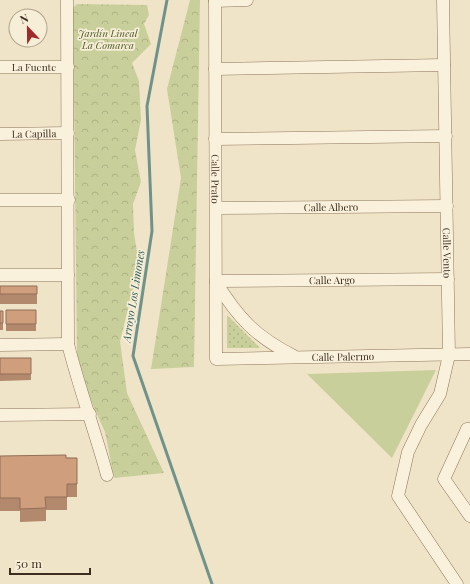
<svg xmlns="http://www.w3.org/2000/svg" width="470" height="584" font-family="'Playfair Display',serif">
<style>
.grass{fill:#c9cf9b}
.park{fill:url(#park-crowns)}
.garden{fill:url(#garden-dots)}
.lines{fill:none;stroke-linecap:round;stroke-linejoin:round}
.stream{stroke:#6f938a;stroke-width:3}
.street-casing{stroke:#8d765c;stroke-width:13}
.street{stroke:#faf1dc;stroke-width:12}
.wall{fill:#b2896c}
.building{fill:#cf9f7d;stroke:#916f58}
.labels{text-anchor:middle;dominant-baseline:central;stroke-width:3.5;stroke-linejoin:round;paint-order:stroke}
.park-label{font-size:10px;font-style:italic;fill:#4d5a26;stroke:#f7eed8}
.street-label{font-size:10px;fill:#3d2e20;stroke:#f7eed8}
.water-label{font-size:11px;font-style:italic;fill:#2f5d5a;stroke:#f7eed8}
</style>
<defs>
<pattern id="park-crowns" width="20" height="18" patternUnits="userSpaceOnUse"><rect width="20" height="18" fill="#c9cf9b"/><path d="M2 6a3 3 0 1 1 6 0M12 15a3 3 0 1 1 6 0" fill="none" stroke="#aeb285"/></pattern>
<pattern id="garden-dots" width="8" height="8" patternUnits="userSpaceOnUse"><rect width="8" height="8" fill="#c9cf9b"/><path d="M2 2h.1M6 6h.1" fill="none" stroke="#aeb285" stroke-width="1.8" stroke-linecap="round"/></pattern>
</defs>
<rect width="100%" height="100%" fill="#f0e4c8"/>
<path class="grass" d="M 436,370 L 392,458 L 307,374 Z"/>
<path class="park" d="M 190,0 L 200,0 L 194,367 L 151,369 L 181,178 L 167,89 Z
M 77,4 L 147,5 L 149,15 L 144,24 L 151,44 L 132,63 L 139,81 L 141,120 L 135,150 L 141,182 L 133,204 L 134,233 L 139,265 L 120,341 L 127,393 L 164,473 L 114,478 L 105,432 L 82,381 L 77,354 L 73,8 Z"/>
<path class="garden" d="M 227,315 L 260,348 L 227,348 Z"/>
<g class="lines">
<path class="stream" d="M 167,0 L 147,106 L 152,231 L 133,356 L 212,584"/>
<g class="street-casing">
<g id="street">
<path d="M 67,0 L 68,344 C 79,388 95,431 107,475"/>
<path id="s1" d="M 215,0 L 216,359 L 470,354"/>
<path id="s2" d="M 443,0 L 449,355 L 440,394 L 421,425 L 408,452 L 398,496 L 457,584"/>
<path d="M 215,1 L 247,0"/>
<path id="s3" d="M 0,67 L 68,67"/>
<path d="M 215,69 L 444,65"/>
<path id="s4" d="M 0,134 L 68,133"/>
<path d="M 215,139 L 446,136"/>
<path d="M 0,200 L 69,200"/>
<path id="s5" d="M 216,208 L 447,206"/>
<path d="M 0,275 L 68,275"/>
<path id="s6" d="M 216,281 L 448,279"/>
<path d="M 216,282 C 238,318 256,337 294,356"/>
<path d="M 0,345 L 68,344"/>
<path d="M 0,415 L 90,414"/>
<path d="M 470,429 L 467,429 L 444,479 L 470,516"/>
</g>
</g>
<use href="#street" class="street"/>
</g>
<path class="wall" d="M 0,286 L 37,286 L 37,304 L 0,304 Z
M 6,310 L 36,310 L 36,331 L 6,331 Z
M 0,311 L 3,311 L 3,330 L 0,330 Z
M 0,358 L 31,358 L 31,380 L 0,381 Z
M 0,456 L 77,458 L 77,497 L 67,497 L 67,510 L 46,510 L 46,521 L 20,522 L 20,511 L 0,511 Z"/>
<path class="building" d="M 0,286 L 37,286 L 37,294 L 0,294 Z
M 6,310 L 36,310 L 36,324 L 6,324 Z
M 0,311 L 3,311 L 3,323 L 0,323 Z
M 0,358 L 31,358 L 31,374 L 0,374 Z
M 66,455 L 66,458 L 77,458 L 77,484 L 67,484 L 67,497 L 45,497 L 46,508 L 20,509 L 20,498 L 0,498 L 0,456 Z"/>
<g class="labels">
<g class="park-label">
<text x="108" y="33">Jardín Lineal<tspan x="108" dy="12">La Comarca</tspan></text>
</g>
<g class="street-label">
<text stroke="none"><textPath href="#s3" startOffset="34">La Fuente</textPath></text>
<text stroke="none"><textPath href="#s4" startOffset="34">La Capilla</textPath></text>
<text stroke="none"><textPath href="#s1" startOffset="179">Calle Prato</textPath></text>
<text stroke="none"><textPath href="#s5" startOffset="115">Calle Albero</textPath></text>
<text stroke="none"><textPath href="#s2" startOffset="253">Calle Vento</textPath></text>
<text stroke="none"><textPath href="#s6" startOffset="116">Calle Argo</textPath></text>
<text stroke="none"><textPath href="#s1" startOffset="486">Calle Palermo</textPath></text>
</g>
<g class="water-label">
<text transform="translate(133 296) rotate(-81)">Arroyo Los Limones</text>
</g>
</g>
<g transform="translate(28 28) rotate(338)"><circle r="19" fill="#f7eed8" stroke="#ada18e"/>
<path d="M0-3L7 15L0 10L-7 15Z" fill="#9e2a2b"/>
<text y="-6" font-size="11" font-weight="bold" text-anchor="middle" fill="#3d2e20">N</text>
</g>
<path d="M10 568v6h80v-6" fill="none" stroke="#3d2e20" stroke-width="2"/>
<text x="16" y="568" font-size="12" fill="#3d2e20" stroke="#f7eed8" stroke-width="3" paint-order="stroke">50 m</text>
</svg>
